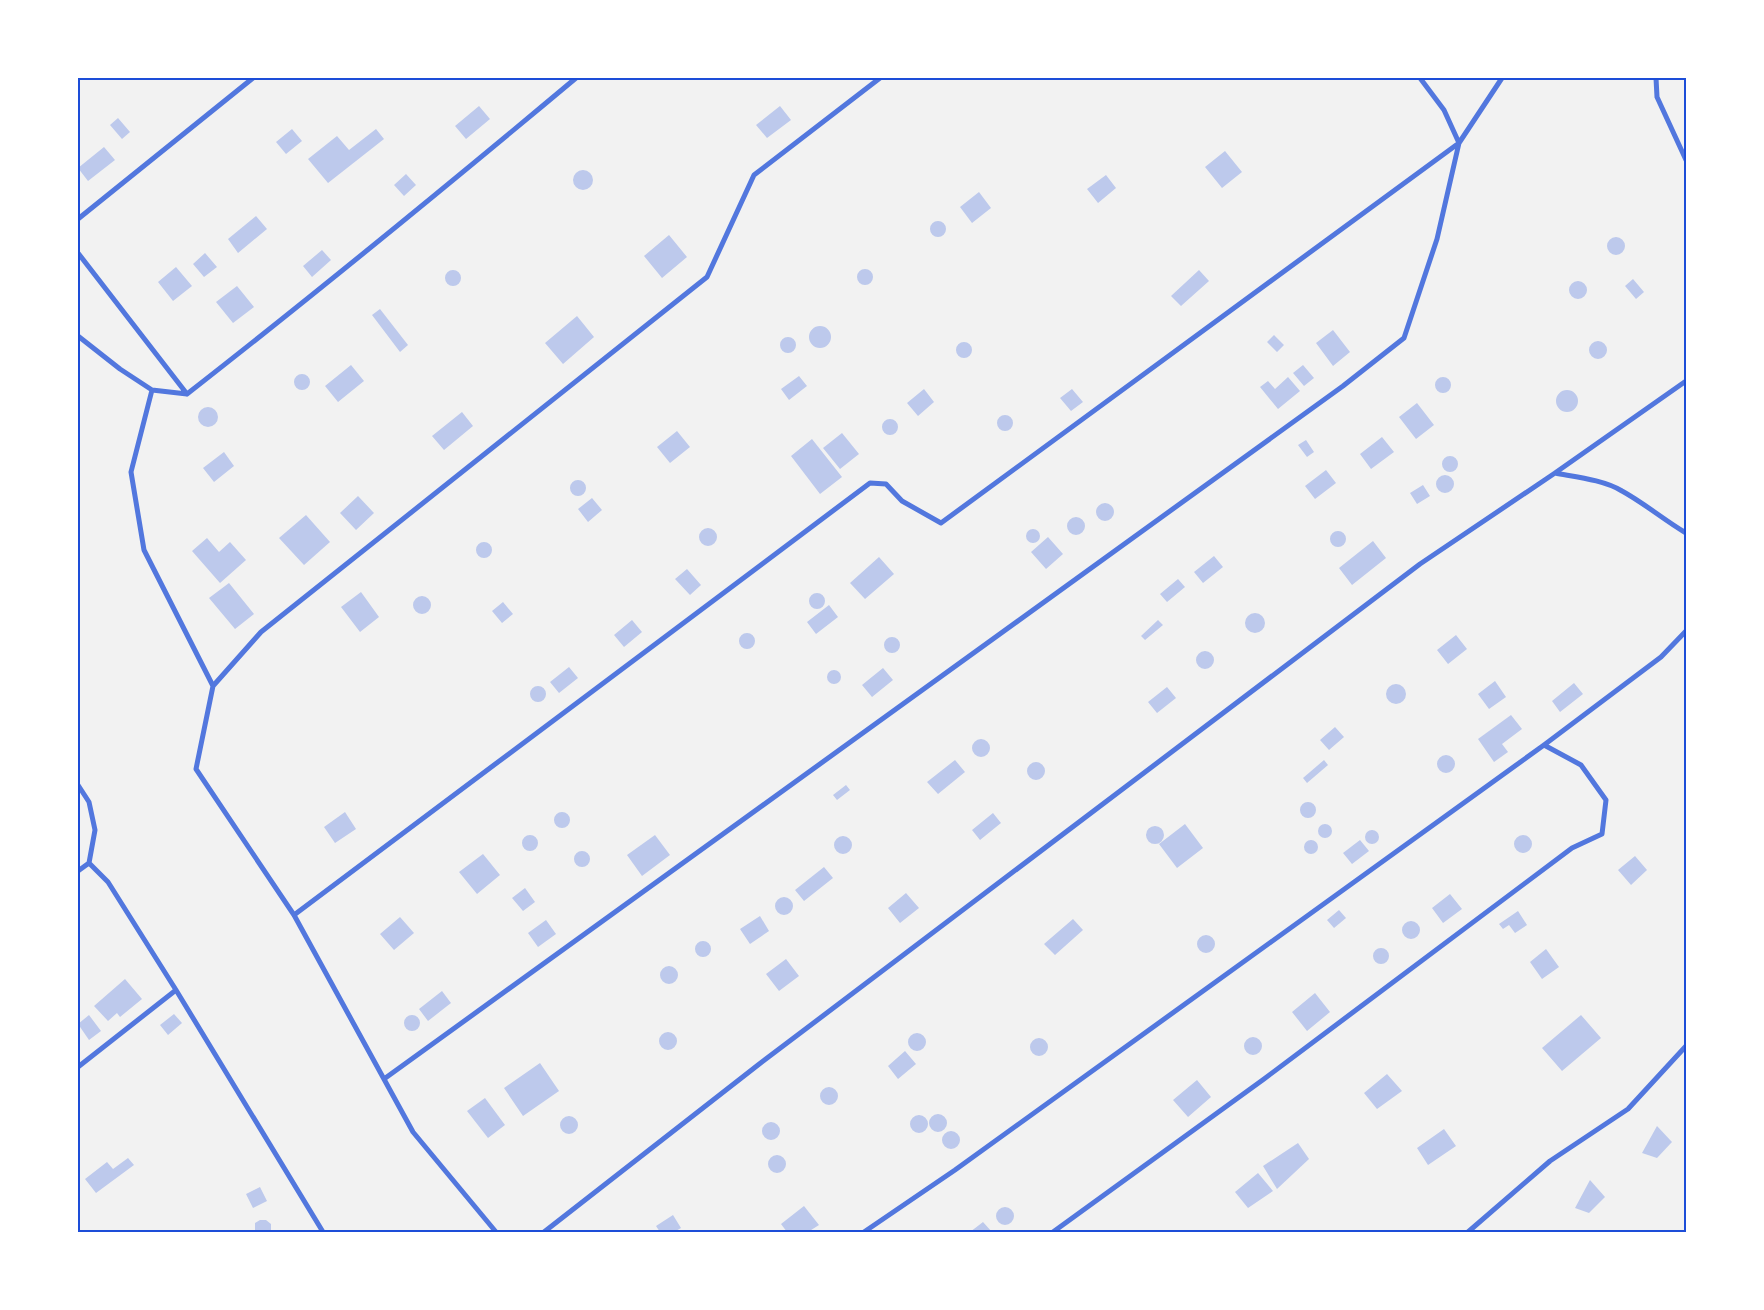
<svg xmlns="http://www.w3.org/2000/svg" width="1764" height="1310" font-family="'Fira Sans Condensed',sans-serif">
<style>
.building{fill:#bdc9ec}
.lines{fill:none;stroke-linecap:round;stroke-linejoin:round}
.minor{stroke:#5277de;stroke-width:5}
.neatline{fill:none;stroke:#1d4ed8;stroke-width:2}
</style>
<rect width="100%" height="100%" fill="#f2f2f2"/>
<path class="building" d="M 479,106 L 490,119 L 466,139 L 455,126 Z
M 780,106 L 791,120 L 767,138 L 756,125 Z
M 118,118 L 130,132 L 122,139 L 110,125 Z
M 292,129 L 302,141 L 286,154 L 276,142 Z
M 376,129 L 384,139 L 328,183 L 308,159 L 337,136 L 349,150 Z
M 104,147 L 115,160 L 88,181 L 78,168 Z
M 1225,151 L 1242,172 L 1222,188 L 1205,167 Z
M573 180a10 10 0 1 1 20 0a10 10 0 1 1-20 0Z
M 406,174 L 416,185 L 404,196 L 394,185 Z
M 1106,175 L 1116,188 L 1098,203 L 1087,189 Z
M 979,192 L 991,208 L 972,223 L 960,207 Z
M 256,216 L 267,229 L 238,253 L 228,239 Z
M930 229a8 8 0 1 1 16 0a8 8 0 1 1-16 0Z
M 669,235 L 687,257 L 662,278 L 644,256 Z
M1607 246a9 9 0 1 1 18 0a9 9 0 1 1-18 0Z
M 322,250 L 331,260 L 312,277 L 303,266 Z
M 205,253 L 217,267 L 204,277 L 193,264 Z
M 176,267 L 192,286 L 173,301 L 158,282 Z
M857 277a8 8 0 1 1 16 0a8 8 0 1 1-16 0Z
M 1199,270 L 1209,281 L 1181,306 L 1171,296 Z
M445 278a8 8 0 1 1 16 0a8 8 0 1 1-16 0Z
M 1633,279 L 1644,292 L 1636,299 L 1625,286 Z
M1569 290a9 9 0 1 1 18 0a9 9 0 1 1-18 0Z
M 237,286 L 254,307 L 233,323 L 216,302 Z
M 380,309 L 408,345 L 400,352 L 372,315 Z
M 577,316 L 594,337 L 563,364 L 545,343 Z
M809 337a11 11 0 1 1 22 0a11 11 0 1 1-22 0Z
M 1333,330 L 1350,352 L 1333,366 L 1316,343 Z
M 1274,335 L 1284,345 L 1277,352 L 1267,342 Z
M780 345a8 8 0 1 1 16 0a8 8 0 1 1-16 0Z
M1589 350a9 9 0 1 1 18 0a9 9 0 1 1-18 0Z
M956 350a8 8 0 1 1 16 0a8 8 0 1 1-16 0Z
M 351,365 L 364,381 L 338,402 L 325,386 Z
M 1303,365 L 1314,378 L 1304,386 L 1293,373 Z
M294 382a8 8 0 1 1 16 0a8 8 0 1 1-16 0Z
M 799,376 L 807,386 L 789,400 L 781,389 Z
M1435 385a8 8 0 1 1 16 0a8 8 0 1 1-16 0Z
M 1288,377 L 1300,391 L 1278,409 L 1260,387 L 1268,381 L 1275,389 Z
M 924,389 L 934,402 L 918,416 L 907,403 Z
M 1072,389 L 1083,402 L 1071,411 L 1060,398 Z
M1556 401a11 11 0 1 1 22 0a11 11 0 1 1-22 0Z
M 1417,403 L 1434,425 L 1416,439 L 1399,417 Z
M198 417a10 10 0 1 1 20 0a10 10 0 1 1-20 0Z
M 462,412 L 473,426 L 444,450 L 432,436 Z
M997 423a8 8 0 1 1 16 0a8 8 0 1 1-16 0Z
M882 427a8 8 0 1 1 16 0a8 8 0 1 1-16 0Z
M 677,431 L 690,447 L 670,463 L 657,447 Z
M 842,433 L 859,454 L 840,469 L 823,448 Z
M 1382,437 L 1394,452 L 1371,469 L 1360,454 Z
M 812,439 L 842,477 L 820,494 L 791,456 Z
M 1306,440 L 1314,452 L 1307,457 L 1298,445 Z
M 224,452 L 234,466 L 214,482 L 203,468 Z
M1442 464a8 8 0 1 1 16 0a8 8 0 1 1-16 0Z
M 1326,470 L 1336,483 L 1315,499 L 1305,486 Z
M1436 484a9 9 0 1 1 18 0a9 9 0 1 1-18 0Z
M570 488a8 8 0 1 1 16 0a8 8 0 1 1-16 0Z
M 1423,485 L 1430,496 L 1417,504 L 1410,493 Z
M 358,496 L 374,513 L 356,530 L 340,513 Z
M 592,498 L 602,510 L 588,522 L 578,509 Z
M1096 512a9 9 0 1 1 18 0a9 9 0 1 1-18 0Z
M 306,515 L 330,542 L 304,565 L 279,538 Z
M1067 526a9 9 0 1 1 18 0a9 9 0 1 1-18 0Z
M699 537a9 9 0 1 1 18 0a9 9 0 1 1-18 0Z
M1026 536a7 7 0 1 1 14 0a7 7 0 1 1-14 0Z
M1330 539a8 8 0 1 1 16 0a8 8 0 1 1-16 0Z
M 1048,537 L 1063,554 L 1046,569 L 1031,552 Z
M 207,538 L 219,552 L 230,542 L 246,560 L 220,583 L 192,551 Z
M 1373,541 L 1386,558 L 1352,585 L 1339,568 Z
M476 550a8 8 0 1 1 16 0a8 8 0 1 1-16 0Z
M 1214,556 L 1223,567 L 1203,583 L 1194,572 Z
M 879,557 L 894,574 L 865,599 L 850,583 Z
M 687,569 L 701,585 L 690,595 L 675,579 Z
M 1178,579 L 1185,587 L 1167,602 L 1160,594 Z
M 229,583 L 254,614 L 235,629 L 209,598 Z
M 361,592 L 379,617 L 360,632 L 341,607 Z
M809 601a8 8 0 1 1 16 0a8 8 0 1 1-16 0Z
M413 605a9 9 0 1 1 18 0a9 9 0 1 1-18 0Z
M 503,602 L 513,614 L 502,623 L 492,611 Z
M 829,605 L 838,617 L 816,634 L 807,622 Z
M1245 623a10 10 0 1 1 20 0a10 10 0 1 1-20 0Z
M 632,620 L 642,632 L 624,647 L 614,635 Z
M 1158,620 L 1163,625 L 1145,640 L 1141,636 Z
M739 641a8 8 0 1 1 16 0a8 8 0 1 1-16 0Z
M 1456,635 L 1467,649 L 1448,664 L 1437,650 Z
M884 645a8 8 0 1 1 16 0a8 8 0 1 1-16 0Z
M1196 660a9 9 0 1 1 18 0a9 9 0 1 1-18 0Z
M 569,667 L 578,678 L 559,693 L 550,682 Z
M 883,668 L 893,680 L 872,697 L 862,685 Z
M827 677a7 7 0 1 1 14 0a7 7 0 1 1-14 0Z
M 1495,681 L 1506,697 L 1489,709 L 1478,694 Z
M 1574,683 L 1583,694 L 1560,712 L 1552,701 Z
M1386 694a10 10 0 1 1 20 0a10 10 0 1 1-20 0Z
M530 694a8 8 0 1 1 16 0a8 8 0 1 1-16 0Z
M 1167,687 L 1176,698 L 1157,713 L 1148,702 Z
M 1511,715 L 1522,729 L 1502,744 L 1508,752 L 1494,762 L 1478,739 Z
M 1335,727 L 1344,737 L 1329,750 L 1320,740 Z
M972 748a9 9 0 1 1 18 0a9 9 0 1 1-18 0Z
M1437 764a9 9 0 1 1 18 0a9 9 0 1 1-18 0Z
M 955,760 L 965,772 L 938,794 L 927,782 Z
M 1324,760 L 1328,765 L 1307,783 L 1303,778 Z
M1027 771a9 9 0 1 1 18 0a9 9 0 1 1-18 0Z
M 846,785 L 850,790 L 837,800 L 833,795 Z
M1300 810a8 8 0 1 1 16 0a8 8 0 1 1-16 0Z
M 345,812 L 356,829 L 335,843 L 324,827 Z
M554 820a8 8 0 1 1 16 0a8 8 0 1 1-16 0Z
M 993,813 L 1001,823 L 980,840 L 972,830 Z
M 1185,824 L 1203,848 L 1177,868 L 1159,844 Z
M1318 831a7 7 0 1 1 14 0a7 7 0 1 1-14 0Z
M1146 835a9 9 0 1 1 18 0a9 9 0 1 1-18 0Z
M1365 837a7 7 0 1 1 14 0a7 7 0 1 1-14 0Z
M522 843a8 8 0 1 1 16 0a8 8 0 1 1-16 0Z
M1514 844a9 9 0 1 1 18 0a9 9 0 1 1-18 0Z
M 655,835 L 670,855 L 642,876 L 627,855 Z
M834 845a9 9 0 1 1 18 0a9 9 0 1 1-18 0Z
M1304 847a7 7 0 1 1 14 0a7 7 0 1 1-14 0Z
M 1360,840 L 1369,851 L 1352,864 L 1343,853 Z
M574 859a8 8 0 1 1 16 0a8 8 0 1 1-16 0Z
M 483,854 L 500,875 L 477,894 L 459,872 Z
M 1635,856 L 1647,870 L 1631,885 L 1618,870 Z
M 824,867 L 833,878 L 804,901 L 795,890 Z
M 525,888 L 535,902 L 523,911 L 512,898 Z
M 906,893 L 919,908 L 900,923 L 888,908 Z
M 1450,894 L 1462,909 L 1443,923 L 1432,908 Z
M775 906a9 9 0 1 1 18 0a9 9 0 1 1-18 0Z
M 1339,910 L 1346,918 L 1334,928 L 1327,920 Z
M 1518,911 L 1527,925 L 1515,933 L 1509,925 L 1503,929 L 1499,924 Z
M 760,916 L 769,931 L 750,944 L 740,929 Z
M 400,917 L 414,933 L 394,950 L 380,934 Z
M 1073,919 L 1083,930 L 1055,955 L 1044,944 Z
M 546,920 L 556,934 L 538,947 L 528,933 Z
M1402 930a9 9 0 1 1 18 0a9 9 0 1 1-18 0Z
M1197 944a9 9 0 1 1 18 0a9 9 0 1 1-18 0Z
M695 949a8 8 0 1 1 16 0a8 8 0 1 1-16 0Z
M1373 956a8 8 0 1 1 16 0a8 8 0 1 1-16 0Z
M 1546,949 L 1559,967 L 1542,979 L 1530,962 Z
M 786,959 L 799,976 L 779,991 L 766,974 Z
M660 975a9 9 0 1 1 18 0a9 9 0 1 1-18 0Z
M 125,979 L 142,999 L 120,1017 L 117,1013 L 108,1021 L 94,1006 Z
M 442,991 L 451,1003 L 428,1021 L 419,1009 Z
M 1315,993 L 1330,1012 L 1307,1031 L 1292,1012 Z
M 174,1014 L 182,1023 L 168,1035 L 160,1025 Z
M 89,1015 L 101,1031 L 89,1040 L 78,1024 Z
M 1581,1015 L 1601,1038 L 1562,1071 L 1542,1048 Z
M404 1023a8 8 0 1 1 16 0a8 8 0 1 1-16 0Z
M659 1041a9 9 0 1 1 18 0a9 9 0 1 1-18 0Z
M908 1042a9 9 0 1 1 18 0a9 9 0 1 1-18 0Z
M1244 1046a9 9 0 1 1 18 0a9 9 0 1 1-18 0Z
M1030 1047a9 9 0 1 1 18 0a9 9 0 1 1-18 0Z
M 905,1051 L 916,1064 L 898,1079 L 888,1066 Z
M 540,1063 L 559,1091 L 523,1116 L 504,1088 Z
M 1387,1074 L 1402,1091 L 1377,1109 L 1364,1093 Z
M 1197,1080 L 1211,1097 L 1188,1117 L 1173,1100 Z
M820 1096a9 9 0 1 1 18 0a9 9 0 1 1-18 0Z
M 485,1098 L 505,1125 L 488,1138 L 467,1111 Z
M929 1123a9 9 0 1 1 18 0a9 9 0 1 1-18 0Z
M910 1124a9 9 0 1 1 18 0a9 9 0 1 1-18 0Z
M560 1125a9 9 0 1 1 18 0a9 9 0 1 1-18 0Z
M762 1131a9 9 0 1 1 18 0a9 9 0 1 1-18 0Z
M 1657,1126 L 1672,1142 L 1657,1158 L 1642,1153 Z
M 1444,1129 L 1456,1146 L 1428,1165 L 1417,1148 Z
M942 1140a9 9 0 1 1 18 0a9 9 0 1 1-18 0Z
M 1298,1143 L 1309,1159 L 1277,1189 L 1263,1166 Z
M768 1164a9 9 0 1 1 18 0a9 9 0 1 1-18 0Z
M 128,1158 L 134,1165 L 96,1193 L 85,1179 L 107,1162 L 113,1169 Z
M 1258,1173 L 1273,1191 L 1248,1208 L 1235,1192 Z
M 1590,1180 L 1605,1197 L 1589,1213 L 1575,1208 Z
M 260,1187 L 267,1201 L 253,1208 L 246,1194 Z
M 804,1206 L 819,1225 L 808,1232 L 787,1232 L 781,1224 Z
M996 1216a9 9 0 1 1 18 0a9 9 0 1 1-18 0Z
M 673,1215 L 681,1228 L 674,1232 L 660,1232 L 656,1226 Z
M 260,1220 L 266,1220 L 271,1224 L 271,1232 L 255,1232 L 255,1223 Z
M 983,1222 L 992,1232 L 970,1232 Z"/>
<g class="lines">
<path class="minor" d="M 1656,78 L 1657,97 L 1686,160
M 78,219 L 253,78
M 78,253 L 187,394
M 78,336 L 120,369 L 152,390 L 187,394 C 319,291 448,185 576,78
M 152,390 L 131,472 L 144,550 L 213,686
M 1555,473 L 1686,381
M 78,785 L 89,802 L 95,830 L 89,863 L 78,871
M 89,863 L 108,882 L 176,990 L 323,1232
M 294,915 L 870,483 L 886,484 L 902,501 L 941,523 L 1459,143 L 1502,78
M 78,1067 L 176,990
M 384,1079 L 1343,386 L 1404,338 L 1437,239 L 1459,143 L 1444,110 L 1420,78
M 496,1232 L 413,1132 L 294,915 L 196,769 L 213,686 L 261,632 L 707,277 L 754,175 L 880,78
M 544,1232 L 758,1065 L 1420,564 L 1555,473 C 1576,477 1604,480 1622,491 C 1644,503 1664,520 1686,533
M 864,1232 L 955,1170 L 1544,745 L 1661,657 L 1686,631
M 1053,1232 L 1264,1079 L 1572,848 L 1602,834 L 1606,800 L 1581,765 L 1544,745
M 1468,1232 L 1550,1161 L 1628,1109 L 1686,1046"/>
</g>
<rect width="1764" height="1310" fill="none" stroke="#ffffff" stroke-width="158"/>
<rect x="79" y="79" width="1606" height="1152" class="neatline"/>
</svg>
